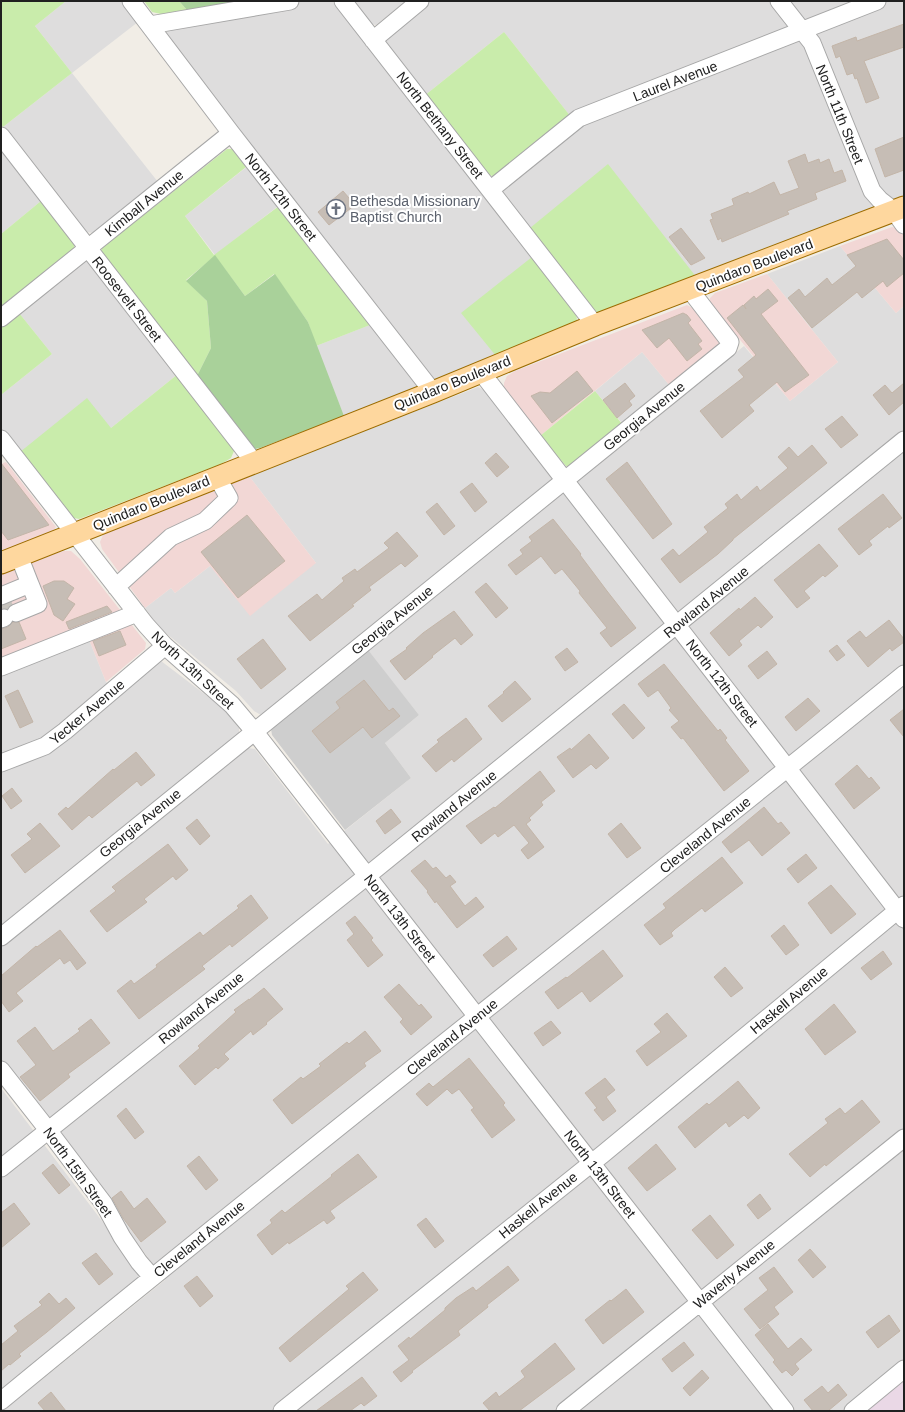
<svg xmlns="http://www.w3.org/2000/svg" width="905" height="1412" font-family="Arial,sans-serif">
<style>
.residential{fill:#dedddd}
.commercial{fill:#f2d7d5}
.industrial{fill:#ead8e6}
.religious{fill:#cecece}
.grass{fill:#c9ecab}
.forest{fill:#a9d19a}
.building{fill:#c6bdb5;stroke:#c3b5a8}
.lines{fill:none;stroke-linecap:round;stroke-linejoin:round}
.minor-tunnel{stroke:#c7c4be;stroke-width:17;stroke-dasharray:17 8;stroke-linecap:butt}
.minor-casing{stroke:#a7a7a7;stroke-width:19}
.major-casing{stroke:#9c6c00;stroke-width:23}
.minor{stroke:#fff;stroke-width:17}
.major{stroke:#fed79e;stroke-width:21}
.labels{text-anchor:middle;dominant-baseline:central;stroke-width:4;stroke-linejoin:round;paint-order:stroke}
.street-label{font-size:14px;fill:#202020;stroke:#fff}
.worship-label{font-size:14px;fill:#5b616d;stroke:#fff;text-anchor:start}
</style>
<rect width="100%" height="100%" fill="#f1ede6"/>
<path class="residential" d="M 66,1 L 122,1 L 138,22 L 72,73 L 158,182 L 94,233 L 86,232 L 3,127 L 72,73 L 35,26 Z
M 260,1 L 332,1 L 532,257 L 496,356 L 344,416 L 316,346 L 385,319 L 290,197 L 215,255 L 185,216 L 259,157 L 168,39 L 166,32 L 173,27 Z
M 351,1 L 406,1 L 376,25 L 371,24 Z
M 429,1 L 904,1 L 904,196 L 697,278 L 530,228 L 506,199 L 502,192 L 504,185 L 578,126 L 504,32 L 424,96 L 385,45 L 385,38 Z
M 1,149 L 41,201 L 1,234 Z
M 840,246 L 896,313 L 904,306 L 904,1363 L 844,1411 L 3,1411 L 165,1280 L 1,1063 L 1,947 L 248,748 L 255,749 L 328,844 L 411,778 L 385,743 L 419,715 L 359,640 L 267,713 L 261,715 L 254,711 L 236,691 L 167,634 L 157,624 L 145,608 L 171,588 L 175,593 L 210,566 L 316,563 L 249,476 L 478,387 L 486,391 L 565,492 L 633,436 L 595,391 L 642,352 L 680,398 L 744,346 L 790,401 L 838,362 L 767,274 Z
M 84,261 L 89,262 L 178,374 L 111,428 L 20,452 L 1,428 L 1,395 L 52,354 L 19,313 Z
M 88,637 L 106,682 L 118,692 L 154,662 L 161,661 L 223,708 L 239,728 L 239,733 L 1,928 L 1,672 Z
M 1,1088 L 140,1271 L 141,1278 L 1,1394 Z"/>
<path class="commercial" d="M 892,227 L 899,229 L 904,236 L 904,306 L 896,313 L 840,246 Z
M 767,274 L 838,362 L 790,401 L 710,303 L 710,298 L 715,293 Z
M 687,305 L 694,309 L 722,344 L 670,386 L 642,352 L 540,436 L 504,391 L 504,383 L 507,376 L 515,371 Z
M 6,462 L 56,527 L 53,531 L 1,552 L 1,464 Z
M 249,476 L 316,563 L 250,616 L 210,566 L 175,593 L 171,588 L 145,608 L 102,549 L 100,542 L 103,535 L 113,530 Z
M 64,551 L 71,551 L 80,559 L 146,643 L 145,649 L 106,682 L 88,637 L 1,662 L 1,573 L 46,555 Z"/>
<path class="industrial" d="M 904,1381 L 904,1411 L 866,1411 Z"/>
<path class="religious" d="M 368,650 L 419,715 L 385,743 L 411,778 L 345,830 L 272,735 L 271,729 Z"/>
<path class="grass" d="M 1,1 L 66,1 L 35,26 L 72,73 L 3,127 L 1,124 Z
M 144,1 L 179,1 L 187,10 L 161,14 L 152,12 Z
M 504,32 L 571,117 L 496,177 L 489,175 L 424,96 Z
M 227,149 L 232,149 L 246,167 L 185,216 L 214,255 L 279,206 L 370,325 L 316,346 L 308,322 L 274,274 L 245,296 L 215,256 L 186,280 L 207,301 L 211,348 L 197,376 L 101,254 L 102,248 Z
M 608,164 L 697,278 L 602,314 L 597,313 L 592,309 L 530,228 Z
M 41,201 L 75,243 L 74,249 L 1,307 L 1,234 Z
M 532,257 L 576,312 L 577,320 L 574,325 L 496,356 L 461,313 Z
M 19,313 L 52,354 L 1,395 L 1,327 Z
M 178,374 L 231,444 L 234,451 L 231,458 L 221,464 L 79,519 L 74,518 L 68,514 L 20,452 L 87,398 L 111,428 Z
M 595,391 L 623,425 L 571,466 L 566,466 L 540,436 Z"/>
<path class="forest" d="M 179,1 L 246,1 L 187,10 Z
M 215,255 L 245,296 L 275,274 L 308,322 L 344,416 L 260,448 L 255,449 L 249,445 L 197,376 L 211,348 L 207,301 L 186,281 Z"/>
<path class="building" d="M 904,24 L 904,47 L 864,61 L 879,98 L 866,103 L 857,78 L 855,79 L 853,73 L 847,75 L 840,56 L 836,58 L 832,46 L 856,37 L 857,41 Z
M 904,137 L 904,170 L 885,177 L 875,149 Z
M 805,154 L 808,163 L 819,159 L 820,163 L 829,159 L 834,173 L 842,170 L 846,181 L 815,193 L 817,199 L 787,211 L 789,214 L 722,242 L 721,238 L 718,240 L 710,220 L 713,219 L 711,214 L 734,205 L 732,199 L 748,192 L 749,194 L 774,182 L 780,195 L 799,188 L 788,161 Z
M 343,191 L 355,205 L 329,225 L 318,212 Z
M 681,228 L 705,258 L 691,265 L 669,237 Z
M 887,239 L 904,260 L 904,273 L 887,287 L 883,281 L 862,298 L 857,292 L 812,328 L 788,298 L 799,289 L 805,297 L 827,278 L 832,285 L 856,266 L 847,255 Z
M 768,289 L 778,301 L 761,314 L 809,375 L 785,392 L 777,382 L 749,405 L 754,411 L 722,438 L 700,411 L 744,377 L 738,370 L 756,355 L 727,318 L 743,305 L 746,309 L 744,305 L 754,296 L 756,299 Z
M 683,313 L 687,315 L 691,320 L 688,323 L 702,341 L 698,344 L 702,349 L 687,361 L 669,338 L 657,348 L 642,330 Z
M 577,371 L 593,391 L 552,423 L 531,396 L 540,392 L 550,393 Z
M 625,383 L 635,396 L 629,401 L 632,405 L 617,418 L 603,400 Z
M 904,383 L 904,402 L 889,415 L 873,395 L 885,385 L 892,393 Z
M 842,416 L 858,435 L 841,448 L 825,429 Z
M 812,445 L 827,463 L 733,539 L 733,540 L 718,554 L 680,583 L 661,559 L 673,549 L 679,556 L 708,532 L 704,527 L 728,508 L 725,504 L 737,494 L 741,500 L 757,486 L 760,491 L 788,468 L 778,457 L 789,447 L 798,457 Z
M 496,453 L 509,467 L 497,477 L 485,463 Z
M 627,462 L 672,524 L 653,539 L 606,479 Z
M 1,463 L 49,525 L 8,540 L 1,531 Z
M 472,483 L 487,502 L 475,512 L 460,492 Z
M 883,494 L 902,518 L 889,528 L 888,526 L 869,541 L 872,545 L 859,555 L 838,529 Z
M 437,503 L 455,526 L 444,535 L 426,512 Z
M 247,515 L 285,561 L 238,598 L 201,552 Z
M 553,519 L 581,554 L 580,555 L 607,591 L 636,628 L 611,647 L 600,633 L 607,628 L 579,593 L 580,591 L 562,569 L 555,574 L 541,556 L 516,575 L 508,565 L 523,554 L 520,550 L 532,541 L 529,537 Z
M 397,532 L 418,556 L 405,567 L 401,563 L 369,587 L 371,590 L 352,605 L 354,606 L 310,641 L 288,616 L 317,594 L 322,600 L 344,581 L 342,578 L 355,569 L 357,572 L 389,548 L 384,543 Z
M 819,544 L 838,566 L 825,577 L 823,575 L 804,591 L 810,598 L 797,608 L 774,580 Z
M 54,581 L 64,581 L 74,588 L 67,599 L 75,604 L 63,621 L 54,615 L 43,586 Z
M 486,583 L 508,608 L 496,618 L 475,592 Z
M 755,597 L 773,617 L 761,628 L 758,625 L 739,641 L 742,645 L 729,656 L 710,633 L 739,608 L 740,610 Z
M 107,606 L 112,612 L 69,629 L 66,622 Z
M 454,611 L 473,635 L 461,645 L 455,638 L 432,656 L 433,657 L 405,680 L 390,661 L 407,649 L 406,648 L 423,633 Z
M 889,620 L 904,639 L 904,642 L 892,651 L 890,648 L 868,667 L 847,641 L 860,631 L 866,638 Z
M 13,622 L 19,622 L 26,639 L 1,649 L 1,629 L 8,627 Z
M 120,631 L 126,645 L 99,656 L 93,641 Z
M 263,639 L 286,669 L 261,689 L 237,659 Z
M 837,645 L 845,655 L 837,661 L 829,651 Z
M 567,648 L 578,662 L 565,671 L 555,657 Z
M 767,651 L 777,664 L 758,679 L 748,666 Z
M 664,664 L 718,731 L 720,729 L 727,738 L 725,740 L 749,771 L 724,791 L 683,738 L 681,739 L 671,727 L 679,721 L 669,710 L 671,708 L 658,690 L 648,697 L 638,684 Z
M 364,680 L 389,711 L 393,708 L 400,716 L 372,738 L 363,727 L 330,753 L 312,731 L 340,708 L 336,702 Z
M 515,681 L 531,699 L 502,722 L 488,706 L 504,693 L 503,692 Z
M 18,690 L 33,722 L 20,728 L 5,696 Z
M 808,698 L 820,711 L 796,731 L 785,717 Z
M 624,704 L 645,728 L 633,739 L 612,714 Z
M 904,709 L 904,737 L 890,720 Z
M 466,718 L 482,739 L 454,762 L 452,759 L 436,772 L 422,756 L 439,742 L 437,740 Z
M 589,734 L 609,758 L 596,769 L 591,764 L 573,778 L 557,757 L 570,748 L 571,750 Z
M 136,752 L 155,775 L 141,786 L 137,781 L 92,818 L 89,815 L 72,830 L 58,814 L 66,807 L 68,809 L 113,769 L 114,770 Z
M 857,765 L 869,779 L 871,777 L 880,788 L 854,809 L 835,784 Z
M 540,771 L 555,791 L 541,802 L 543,805 L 529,818 L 531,820 L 526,824 L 544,847 L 528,859 L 521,850 L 529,843 L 514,825 L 498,837 L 495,833 L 481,844 L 466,826 L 494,807 L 495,808 Z
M 12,788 L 22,801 L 11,809 L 2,796 Z
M 764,807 L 778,824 L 781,822 L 790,833 L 762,856 L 749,840 L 731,853 L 722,842 Z
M 391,809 L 401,822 L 385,834 L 376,821 Z
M 197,819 L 210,836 L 200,845 L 186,828 Z
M 40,823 L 60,846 L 25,873 L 11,855 L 32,839 L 27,834 Z
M 621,823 L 641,848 L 627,858 L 608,834 Z
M 168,844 L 188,870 L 176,880 L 173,876 L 144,899 L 147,902 L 107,932 L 90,911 L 116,891 L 112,887 Z
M 806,854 L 817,868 L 798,883 L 787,869 Z
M 722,857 L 743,883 L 705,912 L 702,908 L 675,929 L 671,933 L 673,936 L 660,945 L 644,925 L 666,908 L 663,904 Z
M 425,860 L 433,869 L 436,867 L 446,878 L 450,875 L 456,882 L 450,886 L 465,906 L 476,897 L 484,907 L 457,928 L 436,901 L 435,903 L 427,892 L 428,891 L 411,871 Z
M 831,885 L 856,914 L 831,934 L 808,903 Z
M 251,895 L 268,918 L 232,947 L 230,944 L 202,966 L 205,969 L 139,1019 L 117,991 L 131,980 L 134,984 L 157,967 L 156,965 L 200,932 L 203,936 L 239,908 L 237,906 Z
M 355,916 L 373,938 L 371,940 L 383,955 L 368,967 L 347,940 L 354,934 L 346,923 Z
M 784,925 L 799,945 L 786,955 L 771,936 Z
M 60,930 L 86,963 L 77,970 L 70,960 L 64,964 L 60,958 L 16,993 L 23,1001 L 9,1012 L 1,1001 L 1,976 L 36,946 L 37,947 Z
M 507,936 L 517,949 L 493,967 L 483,955 Z
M 603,950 L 623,976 L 590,1002 L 582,991 L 558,1009 L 545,992 L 566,977 L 567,978 Z
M 883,951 L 892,964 L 871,980 L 861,968 Z
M 725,967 L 743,988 L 731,997 L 714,977 Z
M 399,984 L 419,1006 L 421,1004 L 432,1017 L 411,1035 L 400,1022 L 403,1019 L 384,997 Z
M 264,988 L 283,1009 L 266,1023 L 267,1024 L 253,1035 L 251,1031 L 224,1054 L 229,1059 L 218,1069 L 216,1067 L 195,1085 L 179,1066 L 200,1048 L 198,1046 L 236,1012 L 234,1010 L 249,999 L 249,1000 Z
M 834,1004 L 856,1032 L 825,1055 L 805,1029 Z
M 667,1013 L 687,1036 L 647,1066 L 636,1051 L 661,1032 L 654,1024 Z
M 91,1019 L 110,1043 L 68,1074 L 70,1077 L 40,1101 L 20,1077 L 36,1065 L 17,1041 L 35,1027 L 53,1051 L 80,1031 L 78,1029 Z
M 551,1021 L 561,1033 L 543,1046 L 534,1033 Z
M 365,1031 L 381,1051 L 364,1063 L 366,1066 L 292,1124 L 273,1100 L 301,1077 L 303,1079 L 321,1066 L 319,1064 L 347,1042 L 349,1044 Z
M 469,1058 L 505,1103 L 503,1105 L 515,1120 L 492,1138 L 471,1110 L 474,1108 L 459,1089 L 452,1094 L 447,1089 L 427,1106 L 416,1094 L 429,1083 L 433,1087 Z
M 605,1078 L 615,1090 L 606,1097 L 616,1111 L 603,1121 L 594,1110 L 597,1108 L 585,1093 Z
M 738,1081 L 760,1108 L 748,1119 L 744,1115 L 729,1127 L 726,1122 L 695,1148 L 678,1127 L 707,1103 L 709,1105 Z
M 862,1100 L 880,1122 L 838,1156 L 826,1166 L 825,1164 L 810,1177 L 789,1154 L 828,1123 L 825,1119 L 840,1108 L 845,1114 Z
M 126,1108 L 144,1132 L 135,1139 L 117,1116 Z
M 656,1144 L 676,1169 L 647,1191 L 628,1168 Z
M 358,1154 L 377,1177 L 330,1211 L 335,1218 L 327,1224 L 324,1220 L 289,1244 L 288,1242 L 272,1255 L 257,1235 L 272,1223 L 270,1220 L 282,1210 L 285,1213 L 332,1176 L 331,1175 Z
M 199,1156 L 218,1180 L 206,1190 L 187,1166 Z
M 53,1164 L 70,1185 L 59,1194 L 42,1173 Z
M 121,1191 L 134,1209 L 147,1198 L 166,1222 L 141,1242 L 123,1218 L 112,1198 Z
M 760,1194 L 771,1209 L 758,1219 L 747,1205 Z
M 14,1203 L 30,1224 L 1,1248 L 1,1213 Z
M 710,1215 L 734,1245 L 717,1259 L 692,1230 Z
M 426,1218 L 444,1241 L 435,1248 L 417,1225 Z
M 810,1249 L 826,1267 L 813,1278 L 798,1260 Z
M 96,1253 L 113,1274 L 99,1285 L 82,1263 Z
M 508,1266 L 519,1280 L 487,1305 L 488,1307 L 458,1331 L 460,1335 L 412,1371 L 413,1372 L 401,1382 L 393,1372 L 409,1360 L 398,1346 L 409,1337 L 410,1339 L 445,1310 L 445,1308 L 456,1298 L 473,1287 L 476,1291 Z
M 774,1267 L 793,1292 L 774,1307 L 779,1314 L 760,1329 L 744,1309 L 768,1290 L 759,1278 Z
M 363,1272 L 378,1290 L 290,1362 L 279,1348 L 349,1289 L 346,1286 Z
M 197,1276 L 213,1296 L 200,1307 L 184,1286 Z
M 626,1289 L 644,1312 L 603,1344 L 585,1320 L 610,1300 L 611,1301 Z
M 49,1293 L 59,1304 L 66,1298 L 75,1308 L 47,1332 L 19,1354 L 21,1356 L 10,1365 L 9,1364 L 1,1371 L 1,1345 L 18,1331 L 14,1326 L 42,1305 L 39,1302 Z
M 889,1315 L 900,1331 L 878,1348 L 866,1332 Z
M 768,1324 L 788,1349 L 801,1338 L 812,1350 L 795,1364 L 799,1369 L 792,1376 L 786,1370 L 782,1373 L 773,1362 L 775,1360 L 755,1335 Z
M 684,1342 L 694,1355 L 672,1372 L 662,1359 Z
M 555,1343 L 575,1369 L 519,1411 L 490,1411 L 483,1403 L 496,1392 L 499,1397 L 525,1377 L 521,1371 Z
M 702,1370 L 709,1378 L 690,1396 L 683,1388 Z
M 362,1377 L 377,1396 L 364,1406 L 361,1403 L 350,1411 L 316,1411 Z
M 838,1384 L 847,1395 L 828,1411 L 813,1411 L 804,1400 L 822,1386 L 828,1393 Z
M 51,1392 L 66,1411 L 45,1411 L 38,1403 Z"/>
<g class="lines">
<path class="minor-tunnel" d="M 1,608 L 12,603"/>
<g class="minor-casing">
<path id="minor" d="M 131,1 L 231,133 L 433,392
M 343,1 L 595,325
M 779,1 L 812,43 L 872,191 L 880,200 L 894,211 L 904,225
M 150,25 L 290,1
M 373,40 L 420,1
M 1,136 L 254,462
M 490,190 L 579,118 L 877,1
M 1,318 L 231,133
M 481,372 L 904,919
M 1,439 L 146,625 L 165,646 L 232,705 L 254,731 L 785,1411
M 116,587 L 171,537 L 205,521 L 229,498 L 217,477
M 1,596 L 30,584 L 19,556
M 16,613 L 38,604 L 30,584
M 1,619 L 4,618
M 1,667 L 137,613
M 1,763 L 45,746 L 65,731 L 165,646
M 1,937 L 728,348 L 730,342 L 690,290
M 1,1070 L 48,1130 L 104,1204 L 122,1237 L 139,1262 L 152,1277
M 1,1168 L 367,876 L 904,440
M 1,1401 C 299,1155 604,918 904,674
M 282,1411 L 603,1154 L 904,905
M 565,1411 L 904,1138
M 853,1411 L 904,1369"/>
</g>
<g class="major-casing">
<path id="major" d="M 1,563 L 433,392 L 595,325 L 904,207"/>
</g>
<use href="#minor" class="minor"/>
<use href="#major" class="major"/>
</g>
<defs>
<g id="church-ring" transform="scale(1)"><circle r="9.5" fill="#fff" stroke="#6b7280" stroke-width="1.5"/><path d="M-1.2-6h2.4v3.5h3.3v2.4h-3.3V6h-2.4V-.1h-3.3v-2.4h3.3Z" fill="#6b7280"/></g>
</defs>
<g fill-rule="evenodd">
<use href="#church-ring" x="336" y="209"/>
</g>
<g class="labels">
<g class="street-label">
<text transform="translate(675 81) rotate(-21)">Laurel Avenue</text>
<text transform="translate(840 114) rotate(68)">North 11th Street</text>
<text transform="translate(440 125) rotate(52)">North Bethany Street</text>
<text transform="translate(281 197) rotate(52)">North 12th Street</text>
<text transform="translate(144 203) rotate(-39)">Kimball Avenue</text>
<text transform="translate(754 265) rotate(-21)">Quindaro Boulevard</text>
<text transform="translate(127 299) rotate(52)">Roosevelt Street</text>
<text transform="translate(452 383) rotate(-22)">Quindaro Boulevard</text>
<text transform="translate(644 416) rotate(-39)">Georgia Avenue</text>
<text transform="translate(151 503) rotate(-22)">Quindaro Boulevard</text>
<text transform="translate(706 602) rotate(-39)">Rowland Avenue</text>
<text transform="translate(392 620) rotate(-39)">Georgia Avenue</text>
<text transform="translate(193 670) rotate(43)">North 13th Street</text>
<text transform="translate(722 683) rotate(52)">North 12th Street</text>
<text transform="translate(87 712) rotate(-40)">Yecker Avenue</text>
<text transform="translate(454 806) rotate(-39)">Rowland Avenue</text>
<text transform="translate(140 823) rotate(-39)">Georgia Avenue</text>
<text transform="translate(705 835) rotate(-39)">Cleveland Avenue</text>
<text transform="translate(400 918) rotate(52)">North 13th Street</text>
<text transform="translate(789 1000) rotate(-40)">Haskell Avenue</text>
<text transform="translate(201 1008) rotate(-39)">Rowland Avenue</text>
<text transform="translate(452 1037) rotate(-39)">Cleveland Avenue</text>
<text transform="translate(78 1172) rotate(54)">North 15th Street</text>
<text transform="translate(600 1174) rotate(52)">North 13th Street</text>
<text transform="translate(538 1205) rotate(-39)">Haskell Avenue</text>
<text transform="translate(199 1239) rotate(-39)">Cleveland Avenue</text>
<text transform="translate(734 1274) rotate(-39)">Waverly Avenue</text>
</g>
<g class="worship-label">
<text x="350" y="201">Bethesda Missionary<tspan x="350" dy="16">Baptist Church</tspan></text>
</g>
</g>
<rect width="905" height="1412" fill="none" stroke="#202020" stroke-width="4"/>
</svg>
